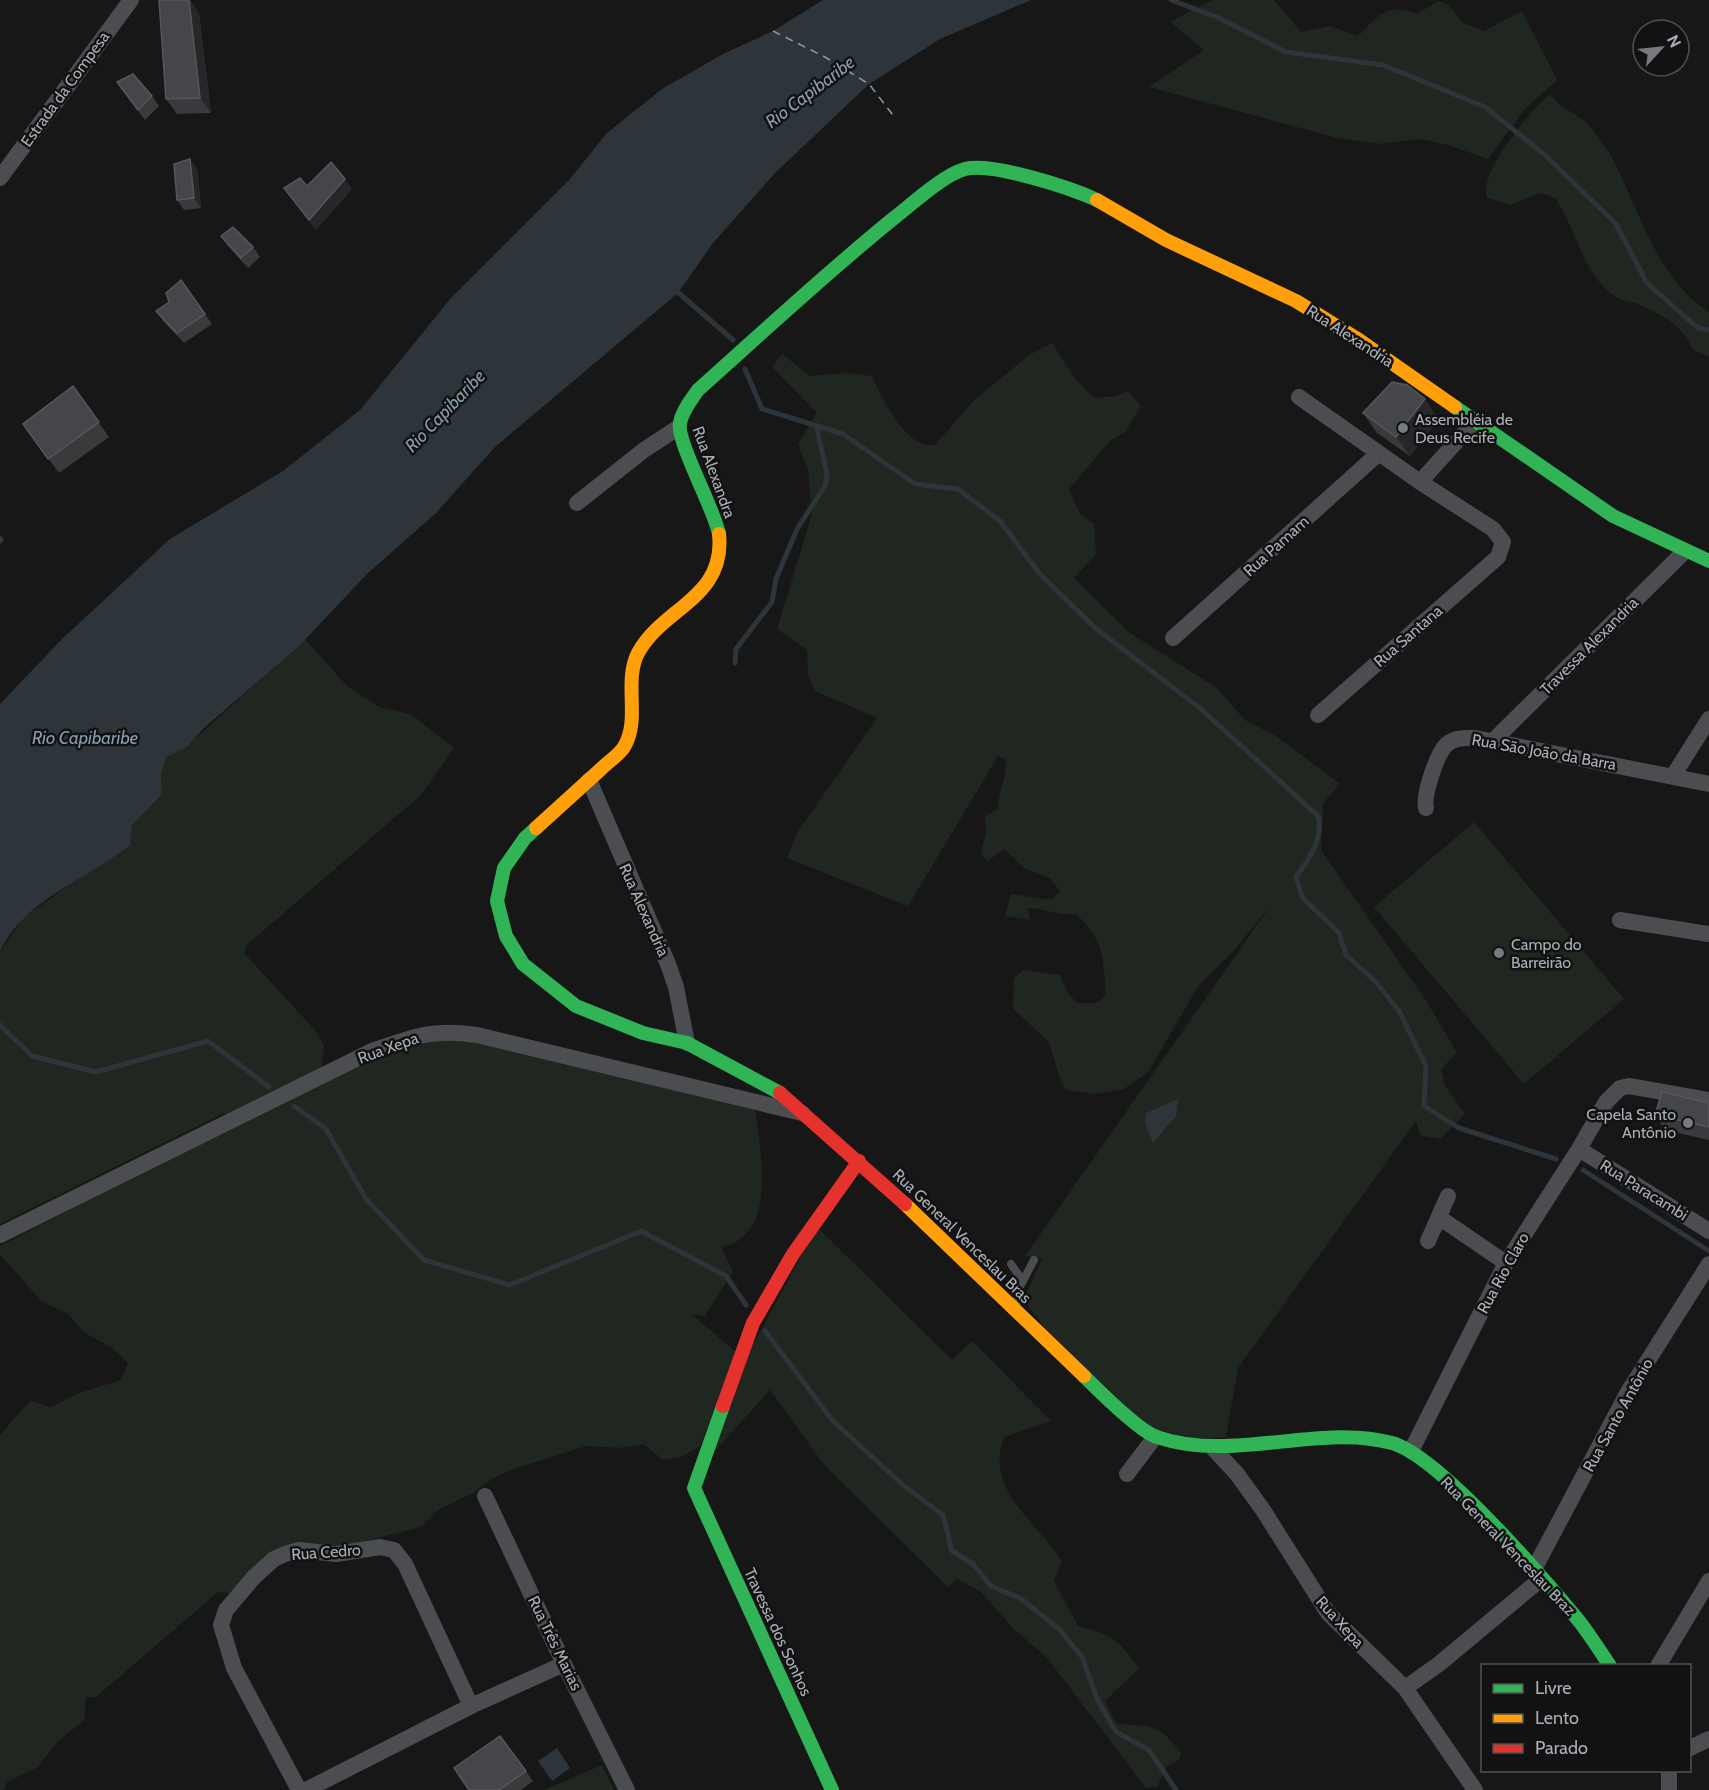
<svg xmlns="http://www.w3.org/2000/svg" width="1709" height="1790" font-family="Cabin,sans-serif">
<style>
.green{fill:#202620}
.water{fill:#2e353a}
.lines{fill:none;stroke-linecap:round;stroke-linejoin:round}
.stream{stroke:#2e353a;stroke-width:5}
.ferry{stroke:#849eaf;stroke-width:1.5;stroke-dasharray:8 6;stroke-linecap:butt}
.lane{stroke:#4c4d50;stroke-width:8}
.street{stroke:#4c4d50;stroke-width:16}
.fast{stroke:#30b455;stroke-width:14}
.slow{stroke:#ff9f0a;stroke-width:14}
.jam{stroke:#e5322d;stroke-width:14}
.wall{fill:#393a3b}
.shaded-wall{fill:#262728}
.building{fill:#454649;stroke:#55575a;stroke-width:1.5}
.poi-dot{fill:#777a7f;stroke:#121213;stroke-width:2}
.labels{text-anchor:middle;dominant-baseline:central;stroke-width:5;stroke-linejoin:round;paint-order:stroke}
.street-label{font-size:16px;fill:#aaafb7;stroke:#121213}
.poi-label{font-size:16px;fill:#aaafb7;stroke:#121213;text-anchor:start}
.water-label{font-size:18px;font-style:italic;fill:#849eaf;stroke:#121213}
</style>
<rect width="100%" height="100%" fill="#171718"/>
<path class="green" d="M 1212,0 L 1274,0 L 1301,32 L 1330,26 L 1358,36 C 1379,15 1386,2 1417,14 L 1438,1 L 1448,4 L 1463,23 L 1484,31 L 1522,11 L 1557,80 L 1523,111 L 1488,159 L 1448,145 L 1419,139 L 1380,144 L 1337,138 L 1149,87 L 1204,50 L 1170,22 Z
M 1550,94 C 1560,108 1569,110 1582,119 C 1591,125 1602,142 1608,151 C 1639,205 1654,277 1709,312 L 1709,357 L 1693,350 C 1683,325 1662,315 1638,304 C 1631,301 1622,301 1616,297 C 1582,275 1577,229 1555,198 L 1541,193 L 1510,205 L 1487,198 C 1478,172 1530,111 1550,94 Z
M 1052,343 L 1074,377 L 1094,398 L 1117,396 L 1128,391 L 1141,406 L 1125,432 L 1110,441 L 1069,489 L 1080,514 L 1094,524 L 1096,554 L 1074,578 L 1130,633 L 1217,688 L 1245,720 L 1276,736 L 1340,784 L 1323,803 L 1321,850 L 1427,1002 L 1457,1053 L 1441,1069 L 1445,1086 L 1465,1114 L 1440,1139 L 1420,1135 L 1416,1121 L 1238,1368 L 1226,1437 L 1197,1439 L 1149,1428 L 1045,1328 L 1023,1300 L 1042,1259 L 1025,1256 L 1271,905 L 1232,953 L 1199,985 L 1148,1072 L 1124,1089 L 1094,1094 L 1067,1090 L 1061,1083 L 1049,1042 L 1013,1009 L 1014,978 L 1024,970 L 1060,975 L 1068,993 L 1077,1003 L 1097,1003 L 1106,995 C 1103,957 1105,942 1076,914 C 1058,916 1045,908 1027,908 L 1031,920 L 1005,916 L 1011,894 L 1052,900 L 1060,891 L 1050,878 L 1024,868 L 1004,849 L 988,861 L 981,855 L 986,831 L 985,817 L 998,808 C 998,790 1008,777 1005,759 L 998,756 L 908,906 L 787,858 L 797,833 L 877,718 L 815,691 L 808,676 L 807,650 L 777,629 L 812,514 L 808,470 L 798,444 L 817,413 L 772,367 L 782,354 L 810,376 L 847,373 L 872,376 C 880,395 901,434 920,443 C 924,445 931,445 935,445 L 974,400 L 1029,355 Z
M 305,639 L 347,686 L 379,707 L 411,714 L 454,748 L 421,795 L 248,944 L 244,953 L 314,1029 L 324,1045 L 321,1073 L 406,1046 L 455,1038 L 755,1109 C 760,1150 779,1237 721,1247 L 733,1272 L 705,1316 L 691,1314 L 736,1352 L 700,1446 L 681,1457 L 663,1460 L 644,1444 L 620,1448 L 586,1446 L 517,1468 L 495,1477 L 473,1493 L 438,1510 L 421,1527 L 353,1544 L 324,1546 L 249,1576 L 229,1593 L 218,1592 L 96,1697 L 86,1697 L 84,1721 L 59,1740 L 38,1767 L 7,1782 L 4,1790 L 0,1790 L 0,1435 L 30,1401 L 51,1407 L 79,1393 L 121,1380 L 128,1363 L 111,1347 L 85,1333 L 68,1314 L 41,1301 L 0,1254 L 0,1246 L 236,1123 L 224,1113 L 0,1224 L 0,952 L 23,918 L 61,891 L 162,793 L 161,775 L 166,757 L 187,746 Z
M 1474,822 L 1624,999 L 1524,1084 L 1374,907 Z
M 817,1227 L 952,1360 L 972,1341 L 1051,1421 L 1004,1437 C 984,1490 1037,1522 1062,1561 L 1054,1581 L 1078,1626 C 1112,1634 1119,1640 1139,1668 L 1105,1701 L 1117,1724 C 1153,1726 1159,1724 1181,1753 L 1179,1760 L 1167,1766 L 1157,1787 L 1146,1788 L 1048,1659 L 1013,1628 L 980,1591 L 957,1579 L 948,1587 L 825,1466 L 770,1390 L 713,1453 L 748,1354 Z
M 602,1765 L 614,1790 L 544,1790 Z"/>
<path class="water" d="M 823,0 L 1031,0 L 940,39 L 869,84 L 775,173 L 713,243 L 678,293 L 495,447 L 436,513 L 368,573 L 299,646 L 204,728 L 187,747 L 166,757 L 161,775 L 162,794 L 132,825 L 130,845 C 88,879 23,900 0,952 L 0,704 L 62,639 L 170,539 L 283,471 L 360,410 L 451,298 L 569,180 L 607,133 L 662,89 L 723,54 L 773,31 Z
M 1178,1099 L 1176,1116 L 1153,1143 L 1145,1123 L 1146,1113 Z
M 557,1748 L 570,1768 L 552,1781 L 538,1761 Z"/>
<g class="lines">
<path class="stream" d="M 1171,0 L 1219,18 L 1286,52 L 1383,65 L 1485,107 L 1545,155 L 1616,224 L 1647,283 L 1698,328 L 1709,330
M 673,288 L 733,340
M 745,369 L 762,409 L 843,434 L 915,484 L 958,489 L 1000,521 L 1039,573 L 1094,627 L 1201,709 L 1319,817 C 1322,841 1310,858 1296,877 L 1302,897 L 1339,933 L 1346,955 L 1375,981 L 1399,1011 L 1426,1066 L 1424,1106 L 1459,1128 L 1556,1159
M 735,663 L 736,649 L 772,602 L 776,579 L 797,529 L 825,486 L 827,474 L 816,425
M 0,1025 L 32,1056 L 96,1072 L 208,1041 L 269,1087
M 294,1106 L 326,1129 L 366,1199 L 424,1260 L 510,1285 L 641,1231 L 726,1276 L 746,1305
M 1583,1170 L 1709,1251
M 765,1331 L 833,1421 L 903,1485 L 943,1515 L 952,1551 L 973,1564 L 991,1586 L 1020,1598 L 1059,1629 L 1082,1657 L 1098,1701 L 1116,1732 L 1149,1750 L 1176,1790"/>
<path class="ferry" d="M 773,31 L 825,57 L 869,84 L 896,119"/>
<path class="lane" d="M 1011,1264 L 1022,1280
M 1017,1303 L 1018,1290 L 1034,1260"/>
<path class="street" d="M 0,178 L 131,0
M 1299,397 L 1420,482 L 1493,529 L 1503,542 L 1498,557 L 1318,715
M 1420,482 L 1476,420
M 577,503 L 644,450 L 679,427
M 1173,638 L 1379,453
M 1493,741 L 1685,551
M 1673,776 L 1709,719
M 589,780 L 668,964 L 676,987 L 687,1043
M 1426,808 C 1423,795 1437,753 1447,744 C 1456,737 1465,738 1475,738 L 1709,784
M 1620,920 L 1709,934
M 1579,1149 L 1709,1231
M 1440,1218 L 1506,1263
M 0,1235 L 372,1051 C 413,1037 432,1028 477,1035 L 802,1113
M 1428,1241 L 1448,1196
M 1212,1447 L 1237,1474 L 1263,1510 L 1328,1613 L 1405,1688 L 1475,1790
M 1411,1451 L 1506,1263 L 1579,1149 L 1606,1102 L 1620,1088 L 1629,1086 L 1709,1100
M 1127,1474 L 1155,1437
M 485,1496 L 564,1664 L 627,1790
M 1533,1571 L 1628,1392 L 1709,1264
M 1658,1666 L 1709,1581
M 1405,1688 L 1439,1664 L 1541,1579
M 1690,1748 L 1709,1739
M 1669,1770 L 1669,1790
M 299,1790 L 234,1668 L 221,1625 L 226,1610 L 254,1577 L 274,1559 L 285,1554 L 299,1550 L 336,1554 L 380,1547 L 394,1550 L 405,1564 L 471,1706
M 306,1790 L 471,1706 L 564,1664"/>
<path class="fast" d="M 1455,407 L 1613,516 L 1709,561
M 719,534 C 714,508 676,441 680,423 C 682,411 691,400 698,390 C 763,332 826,273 894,218 C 912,204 943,175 965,169 C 992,162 1071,188 1097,200
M 536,828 L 525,838 L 504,868 L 497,901 L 506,936 L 523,964 L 576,1006 L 643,1033 L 687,1043 L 780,1093
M 1084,1376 C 1098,1390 1140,1432 1157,1437 C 1232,1463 1320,1423 1392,1443 C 1439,1456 1545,1580 1579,1621 C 1590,1635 1600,1651 1610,1666
M 723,1406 L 694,1488 L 832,1790"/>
<path class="slow" d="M 1097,200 L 1166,240 L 1296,301 L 1359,340 L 1455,407
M 536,828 C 558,808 579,789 601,769 C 608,762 619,755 624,747 C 641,719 623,682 638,653 C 663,607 726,598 719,534
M 905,1204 L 1084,1376"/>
<path class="jam" d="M 780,1093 L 905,1204
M 723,1406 L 753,1323 L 793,1254 L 859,1161"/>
</g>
<path class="wall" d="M 189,0 L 190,0 L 199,13 L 211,113 L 177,114 L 166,99 Z
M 117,82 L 152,96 L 159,106 L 145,120 Z
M 197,169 L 201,208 L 184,210 L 177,200 Z
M 307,186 L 352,189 L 316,230 L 284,188 Z
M 221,236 L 253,247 L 260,257 L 248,268 L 228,246 Z
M 181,280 L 212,324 L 184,343 L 163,321 L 156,311 L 169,302 Z
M 73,386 L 109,437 L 59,473 L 23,424 Z
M 1363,413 L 1439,419 L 1410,456 L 1377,433 Z
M 0,535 L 4,540 L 0,544 Z
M 1709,1103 L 1709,1140 L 1665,1130 L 1655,1115 Z
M 500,1736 L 533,1781 L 521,1790 L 469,1790 Z"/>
<path class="shaded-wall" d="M 189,0 L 190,0 L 199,13 L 211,113 L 200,98 Z
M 190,159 L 197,169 L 201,208 L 194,198 Z
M 345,179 L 352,189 L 316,230 L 309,220 Z
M 1425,399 L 1439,419 L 1410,456 L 1396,437 Z"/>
<path class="building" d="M 159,0 L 189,0 L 200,98 L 166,99 Z
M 133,74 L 152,96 L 138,110 L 117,82 Z
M 190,159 L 194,198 L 177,200 L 174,164 Z
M 331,162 L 345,179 L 309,220 L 284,188 L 300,178 L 307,186 Z
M 233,227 L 253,247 L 241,258 L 221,236 Z
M 181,280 L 205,314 L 177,333 L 156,311 L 169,302 L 166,293 Z
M 1392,382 L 1407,385 L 1425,399 L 1396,437 L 1363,413 Z
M 73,386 L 99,422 L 48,459 L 23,424 Z
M 1662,1092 L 1709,1103 L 1709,1127 L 1655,1115 Z
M 500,1736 L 526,1771 L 499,1790 L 469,1790 L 454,1768 Z"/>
<g class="poi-dot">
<circle cx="1403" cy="428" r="6"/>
<circle cx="1499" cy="953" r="6"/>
<circle cx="1688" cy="1123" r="6"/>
</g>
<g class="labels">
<g class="street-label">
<text transform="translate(65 89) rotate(-54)">Estrada da Compesa</text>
<text transform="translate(1350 336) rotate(33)">Rua Alexandria</text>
<text transform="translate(714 472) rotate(70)">Rua Alexandra</text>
<text transform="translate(1276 546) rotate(-42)">Rua Pamam</text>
<text transform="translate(1408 636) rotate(-41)">Rua Santana</text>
<text transform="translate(1589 646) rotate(-45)">Travessa Alexandria</text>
<text transform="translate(1544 752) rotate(10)">Rua São João da Barra</text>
<text transform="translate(644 910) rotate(66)">Rua Alexandria</text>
<text transform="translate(388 1048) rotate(-20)">Rua Xepa</text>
<text transform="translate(1644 1190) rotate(32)">Rua Paracambi</text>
<text transform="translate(962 1236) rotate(44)">Rua General Venceslau Bras</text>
<text transform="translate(1503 1273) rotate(-61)">Rua Rio Claro</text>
<text transform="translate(1618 1415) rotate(-61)">Rua Santo Antônio</text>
<text transform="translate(1508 1546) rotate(46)">Rua General Venceslau Braz</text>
<text transform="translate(326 1552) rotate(-4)">Rua Cedro</text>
<text transform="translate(1340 1622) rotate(48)">Rua Xepa</text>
<text transform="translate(778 1632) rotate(65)">Travessa dos Sonhos</text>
<text transform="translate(555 1643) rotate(64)">Rua Três Marias</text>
</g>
<g class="poi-label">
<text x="1415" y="419">Assembléia de<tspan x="1415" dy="18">Deus Recife</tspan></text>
<text x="1511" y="944">Campo do<tspan x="1511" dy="18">Barreirão</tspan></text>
<text x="1676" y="1114" text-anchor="end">Capela Santo<tspan x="1676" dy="18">Antônio</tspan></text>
</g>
<g class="water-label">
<text transform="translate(810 92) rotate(-37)">Rio Capibaribe</text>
<text transform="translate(445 411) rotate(-46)">Rio Capibaribe</text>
<text x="85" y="738">Rio Capibaribe</text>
</g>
</g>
<rect x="1481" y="1664" width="210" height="108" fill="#121213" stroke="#4f5155" stroke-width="1.5"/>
<rect x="1493" y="1684" width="30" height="9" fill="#30b455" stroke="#4f5155" stroke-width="1.5"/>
<text x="1535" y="1694" font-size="18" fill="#aaafb7">Livre</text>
<rect x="1493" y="1714" width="30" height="9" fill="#ff9f0a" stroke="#4f5155" stroke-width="1.5"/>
<text x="1535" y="1724" font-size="18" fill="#aaafb7">Lento</text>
<rect x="1493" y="1744" width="30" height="9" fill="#e5322d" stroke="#4f5155" stroke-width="1.5"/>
<text x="1535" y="1754" font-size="18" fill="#aaafb7">Parado</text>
<g transform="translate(1661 48) rotate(63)"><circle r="28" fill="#121213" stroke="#4f5155" stroke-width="1.5"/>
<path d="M0-4.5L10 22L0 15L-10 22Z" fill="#777a7f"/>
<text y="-9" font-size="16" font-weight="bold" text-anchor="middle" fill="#aaafb7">N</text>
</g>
</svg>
